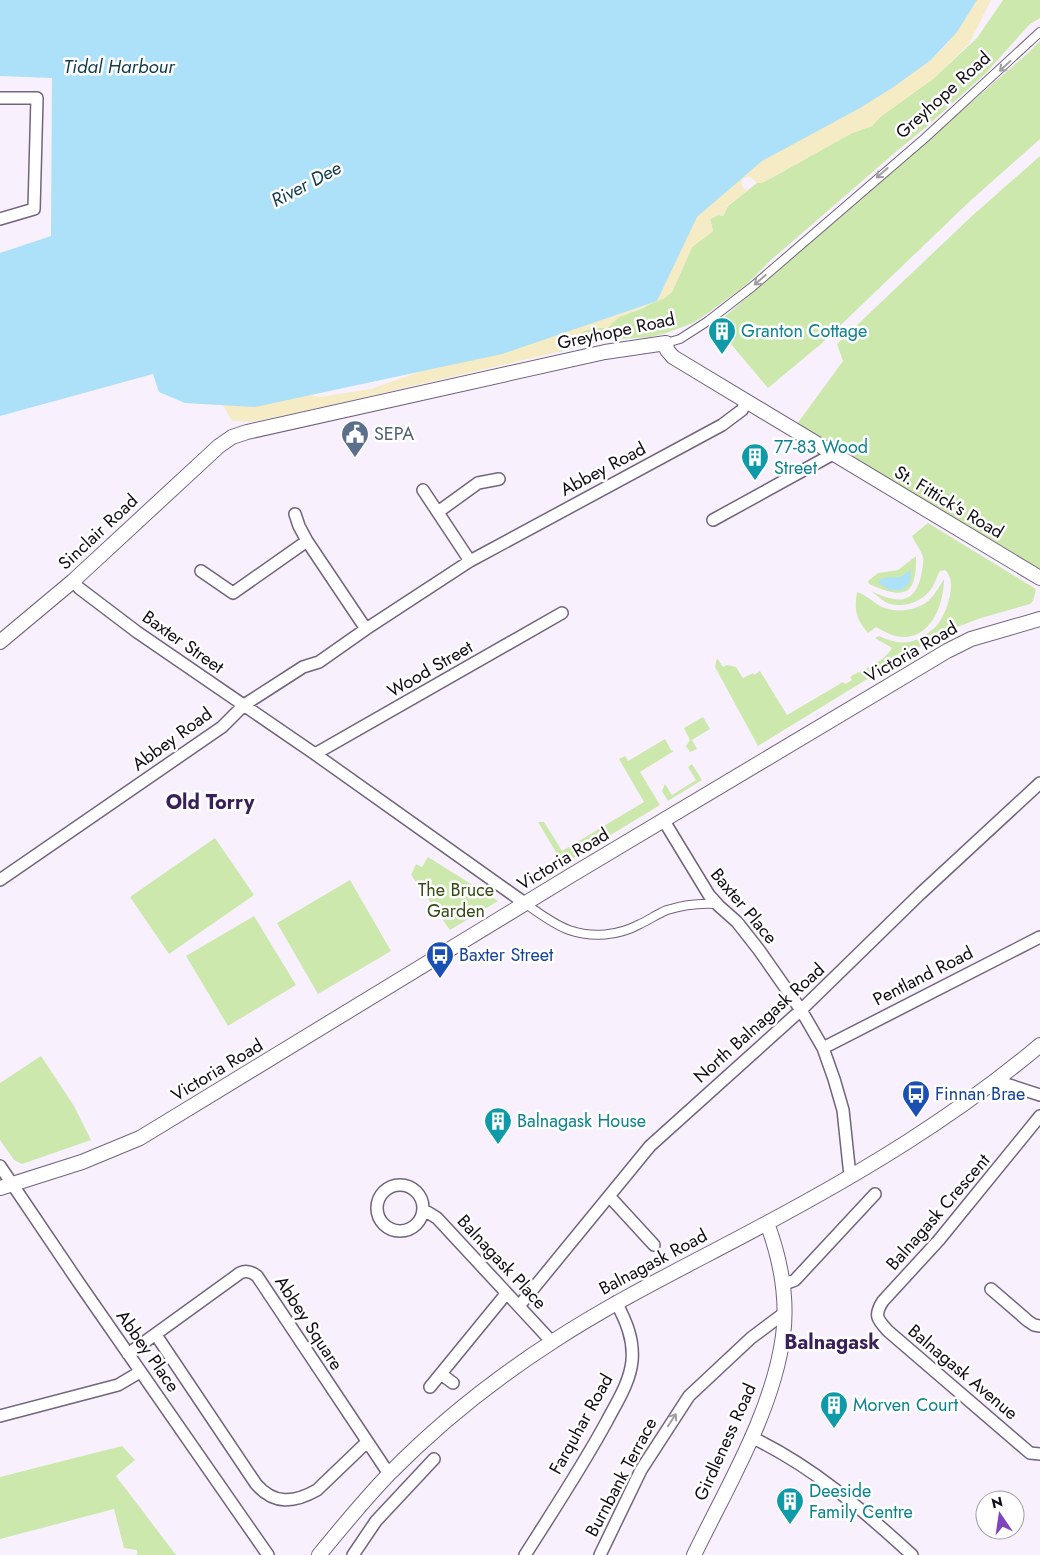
<svg xmlns="http://www.w3.org/2000/svg" width="1040" height="1555" font-family="Jost,sans-serif">
<style>
.green{fill:#cce8ad}
.sand{fill:#f5ebc5}
.water{fill:#ade0f9}
.lines{fill:none;stroke-linecap:round;stroke-linejoin:round}
.pedestrian-casing{stroke:#73647e;stroke-width:10}
.minor-casing{stroke:#73647e;stroke-width:14}
.tertiary-casing{stroke:#73647e;stroke-width:16}
.pedestrian{stroke:#fff;stroke-width:8}
.minor{stroke:#fff;stroke-width:11}
.tertiary{stroke:#fff;stroke-width:14}
.oneway{stroke:#9f9da1}
.labels{text-anchor:middle;dominant-baseline:central;stroke-width:5;stroke-linejoin:round;paint-order:stroke}
.street-label{font-size:18px;fill:#100b15;stroke:#fff}
.culture-label{font-size:18px;fill:#0d838f;stroke:#fff;text-anchor:start}
.service-label{font-size:18px;fill:#4e5e75;stroke:#fff;text-anchor:start}
.park-label{font-size:18px;fill:#344a15;stroke:#fff}
.transit-label{font-size:18px;fill:#164399;stroke:#fff;text-anchor:start}
.water-label{font-size:19px;font-style:italic;fill:#123c4d;stroke:#fff}
.quarter-label{font-size:20px;font-weight:bold;fill:#3a1f58;stroke:#fff}
</style>
<rect width="100%" height="100%" fill="#f8f1fd"/>
<path class="green" d="M 1003,0 L 1040,0 L 1040,18 L 1030,24 L 985,74 L 925,128 L 898,150 L 771,260 L 747,284 L 708,313 L 693,323 L 666,333 L 650,337 L 609,340 L 558,352 C 575,337 582,326 607,328 L 619,317 L 643,308 L 672,292 L 692,247 L 713,231 L 710,219 L 718,215 L 723,216 L 728,206 L 757,183 L 766,181 L 852,133 L 872,126 L 880,117 L 933,79 L 977,38 Z
M 1040,41 L 1040,139 L 968,203 L 821,344 L 768,388 L 715,325 L 1027,54 Z
M 1040,156 L 1040,571 L 852,456 L 797,424 L 843,361 L 837,344 L 973,215 Z
M 928,523 L 1036,589 L 1033,601 L 1030,604 L 981,618 L 944,632 L 758,746 L 715,667 L 717,658 L 723,667 L 727,665 L 736,667 L 743,678 L 753,673 L 754,675 L 760,671 L 787,715 L 843,682 L 845,684 L 852,680 L 850,677 C 865,668 882,664 892,648 L 875,638 L 879,636 C 888,640 898,644 909,642 C 919,640 931,632 938,624 C 947,612 958,581 945,570 L 940,571 C 937,576 935,583 932,588 C 923,601 906,608 890,604 C 883,602 877,595 871,591 C 894,602 914,607 921,576 C 922,570 924,562 923,557 C 921,550 915,543 912,536 Z
M 916,556 C 917,598 903,599 869,584 L 868,581 L 878,573 L 898,570 Z
M 944,579 C 944,602 933,635 906,637 C 895,638 885,632 876,627 L 868,633 C 856,619 854,611 857,592 C 866,595 872,601 880,606 C 895,614 920,611 931,598 C 936,593 940,585 944,579 Z
M 703,717 L 710,729 L 692,740 L 697,749 L 690,752 L 686,746 L 690,740 L 684,728 Z
M 665,739 L 671,750 L 674,751 L 640,772 L 660,805 L 563,864 L 538,822 L 544,822 L 546,825 L 562,851 L 644,802 L 619,759 L 625,756 L 628,761 Z
M 692,764 L 702,780 L 668,801 L 662,791 L 665,784 L 672,795 L 696,780 L 688,767 Z
M 215,838 L 254,895 L 169,954 L 130,897 Z
M 428,857 L 498,901 L 450,930 L 411,875 L 416,864 L 422,867 Z
M 350,880 L 391,951 L 318,994 L 277,923 Z
M 254,916 L 296,985 L 228,1026 L 186,956 Z
M 41,1056 L 74,1106 L 91,1140 L 22,1164 L 14,1160 L 0,1140 L 0,1083 Z
M 122,1446 L 135,1460 L 116,1476 L 176,1555 L 137,1555 L 137,1550 L 124,1548 L 114,1509 L 0,1539 L 0,1477 Z"/>
<path class="sand" d="M 964,0 L 991,0 L 969,44 L 933,79 L 880,117 L 872,126 L 852,133 L 762,183 L 757,183 L 750,177 L 744,178 C 739,183 742,190 749,190 L 728,205 L 723,216 L 718,215 L 710,219 L 713,231 L 692,247 L 672,292 L 665,298 L 619,317 L 607,328 C 582,326 575,337 558,352 L 296,413 L 251,422 L 232,421 L 223,405 L 185,403 L 191,393 L 301,393 L 319,397 L 371,389 L 441,364 L 710,190 L 931,60 L 949,42 Z"/>
<path class="water" d="M 0,0 L 977,0 L 957,32 L 931,60 L 892,88 L 860,108 L 762,161 L 697,217 L 657,301 L 502,354 L 255,407 L 185,403 L 159,392 L 153,374 L 0,416 L 0,253 L 51,236 L 52,78 L 0,76 Z
M 911,570 L 910,582 L 902,590 L 890,590 L 878,582 L 883,578 L 900,577 Z"/>
<g class="lines">
<g class="pedestrian-casing">
<path id="pedestrian" d="M 666,343 L 680,339 L 708,321 L 752,287 L 925,138 L 1040,32
M 526,904 C 539,913 553,924 569,930 C 592,938 618,936 640,924 C 649,920 657,914 667,910 C 683,905 700,903 716,904"/>
</g>
<g class="minor-casing">
<path id="minor" d="M 0,98 L 37,98 L 34,209 L 0,219
M 423,490 L 470,561
M 438,512 L 478,483 L 499,479
M 295,514 L 299,526 L 307,541
M 713,520 L 833,454
M 201,571 L 233,593 L 307,541 L 366,629
M 73,581 L 79,588 L 137,632 L 315,754 L 526,904
M 315,754 L 562,613
M 664,821 L 709,895 L 719,906 L 737,922 L 759,950 L 801,1010 L 823,1048 L 834,1079 L 843,1110 L 850,1176
M 0,880 L 222,727 L 244,705 L 303,667 L 319,662 L 366,629 L 470,561 L 722,425 L 742,410 L 747,401
M 823,1048 L 1040,937
M 992,1083 L 1006,1084 L 1040,1095
M 1040,1116 L 939,1240 L 883,1301 C 873,1316 878,1320 888,1331 L 1030,1453 L 1040,1454
M 0,1166 L 79,1283 L 268,1555
M377 1208a23 23 0 1 1 46 0a23 23 0 1 1-46 0Z
M 609,1196 L 654,1245
M 424,1210 L 437,1218 L 552,1342
M 782,1285 L 795,1280 L 875,1194
M 991,1289 L 1028,1321 L 1034,1325 L 1040,1326
M 519,1306 L 650,1146 L 801,1010 L 920,894 L 1040,783
M 156,1335 L 256,1484 C 274,1505 294,1503 317,1490 L 367,1442
M 128,1354 L 240,1273 C 246,1270 252,1272 257,1276 L 389,1474
M 441,1374 L 453,1383
M 430,1387 L 506,1294
M 0,1416 L 118,1385 L 140,1372
M 751,1437 C 812,1466 863,1510 912,1555
M 353,1555 L 376,1521 L 434,1459
M 525,1555 C 553,1511 582,1467 607,1421 C 617,1402 630,1382 632,1361 C 634,1339 626,1321 616,1302
M 600,1555 L 641,1470 L 689,1396 L 751,1338 L 783,1314"/>
</g>
<g class="tertiary-casing">
<path id="tertiary" d="M 0,642 L 73,581 L 219,446 L 232,437 L 247,432 L 605,352 L 666,343 L 667,350 L 673,357 L 1040,578
M 0,1188 L 82,1162 L 140,1138 L 570,876 L 947,651 L 971,639 L 1040,619
M 319,1555 C 341,1528 364,1500 389,1474 C 438,1424 493,1380 552,1342 C 621,1297 695,1262 767,1223 C 864,1171 956,1116 1040,1045
M 694,1555 C 727,1487 773,1411 783,1336 C 788,1298 780,1258 767,1223"/>
</g>
<use href="#pedestrian" class="pedestrian"/>
<use href="#minor" class="minor"/>
<use href="#tertiary" class="tertiary"/>
</g>
<defs><path id="oneway-shaft" d="M-6 0H5M1.5-3L5.5 0L1.5 3" fill="none" stroke-width="1.6" stroke-linecap="round" stroke-linejoin="round" transform="scale(1.25)"/></defs>
<g class="oneway">
<use href="#oneway-shaft" transform="translate(1005 66) rotate(137)"/>
<use href="#oneway-shaft" transform="translate(882 173) rotate(139)"/>
<use href="#oneway-shaft" transform="translate(760 280) rotate(139)"/>
<use href="#oneway-shaft" transform="translate(672 1420) rotate(-57)"/>
</g>
<defs>
<g id="building-pin" transform="scale(1.4375)"><path d="M0 17L-7.5 6A9.5 9.5 0 1 1 7.5 6Z" fill="#0f9aa8" stroke="#fff"/><path d="M-4-6H4V6H1V3H-1V6H-4ZM-2.5-4.3h1.7v1.8h-1.7ZM.8-4.3h1.7v1.8H.8ZM-2.5-1h1.7V.8h-1.7ZM.8-1h1.7V.8H.8Z" fill="#fff"/></g>
<g id="civic-pin" transform="scale(1.4375)"><path d="M0 17L-7.5 6A9.5 9.5 0 1 1 7.5 6Z" fill="#5c6f8a" stroke="#fff"/><path d="M-.6-6.5H3V-4.5H.6V-3L4-1V1h2V6H-6V1h2V-1L-.6-3ZM-1.2 2.5V6h2.4V2.5Z" fill="#fff"/></g>
<g id="bus-pin" transform="scale(1.4375)"><path d="M0 17L-7.5 6A9.5 9.5 0 1 1 7.5 6Z" fill="#1a4fb4" stroke="#fff"/><path d="M-5-6H5V4H4V6H2V4H-2V6H-4V4H-5ZM-3.5-4V0h7V-4ZM-3.5 1.2v1.5H-2V1.2ZM2 1.2v1.5H3.5V1.2Z" fill="#fff"/></g>
</defs>
<g fill-rule="evenodd">
<use href="#building-pin" x="722" y="331"/>
<use href="#civic-pin" x="355" y="434"/>
<use href="#building-pin" x="755" y="457"/>
<use href="#bus-pin" x="440" y="955"/>
<use href="#bus-pin" x="916" y="1094"/>
<use href="#building-pin" x="498" y="1121"/>
<use href="#building-pin" x="834" y="1405"/>
<use href="#building-pin" x="790" y="1501"/>
</g>
<g class="labels">
<g class="street-label">
<text transform="translate(943 95) rotate(-42)">Greyhope Road</text>
<text transform="translate(616 331) rotate(-12)">Greyhope Road</text>
<text transform="translate(603 469) rotate(-28)">Abbey Road</text>
<text transform="translate(949 502) rotate(31)">St. Fittick's Road</text>
<text transform="translate(98 532) rotate(-43)">Sinclair Road</text>
<text transform="translate(183 642) rotate(35)">Baxter Street</text>
<text transform="translate(911 652) rotate(-30)">Victoria Road</text>
<text transform="translate(430 669) rotate(-30)">Wood Street</text>
<text transform="translate(172 739) rotate(-36)">Abbey Road</text>
<text transform="translate(563 859) rotate(-31)">Victoria Road</text>
<text transform="translate(744 906) rotate(50)">Baxter Place</text>
<text transform="translate(923 976) rotate(-27)">Pentland Road</text>
<text transform="translate(759 1023) rotate(-42)">North Balnagask Road</text>
<text transform="translate(217 1070) rotate(-31)">Victoria Road</text>
<text transform="translate(938 1212) rotate(-49)">Balnagask Crescent</text>
<text transform="translate(502 1262) rotate(47)">Balnagask Place</text>
<text transform="translate(653 1262) rotate(-28)">Balnagask Road</text>
<text transform="translate(309 1323) rotate(57)">Abbey Square</text>
<text transform="translate(148 1351) rotate(55)">Abbey Place</text>
<text transform="translate(963 1372) rotate(40)">Balnagask Avenue</text>
<text transform="translate(581 1424) rotate(-61)">Farquhar Road</text>
<text transform="translate(725 1442) rotate(-66)">Girdleness Road</text>
<text transform="translate(621 1477) rotate(-62)">Burnbank Terrace</text>
</g>
<g class="culture-label">
<text x="741" y="331">Granton Cottage</text>
<text x="774" y="447">77-83 Wood<tspan x="774" dy="21">Street</tspan></text>
<text x="517" y="1121">Balnagask House</text>
<text x="853" y="1405">Morven Court</text>
<text x="809" y="1491">Deeside<tspan x="809" dy="21">Family Centre</tspan></text>
</g>
<g class="service-label">
<text x="374" y="434">SEPA</text>
</g>
<g class="park-label">
<text x="456" y="890">The Bruce<tspan x="456" dy="21">Garden</tspan></text>
</g>
<g class="transit-label">
<text x="459" y="955">Baxter Street</text>
<text x="935" y="1094">Finnan Brae</text>
</g>
<g class="water-label">
<text x="119" y="66">Tidal Harbour</text>
<text transform="translate(306 184) rotate(-28)">River Dee</text>
</g>
<g class="quarter-label">
<text x="210" y="802">Old Torry</text>
<text x="832" y="1342">Balnagask</text>
</g>
</g>
<g transform="translate(1000 1515) rotate(347)"><circle r="24" fill="#ffffff" stroke="#9f9da1"/>
<path d="M0-4L9 19L0 12L-9 19Z" fill="#7e45bc"/>
<text y="-8" font-size="14" font-weight="bold" text-anchor="middle" fill="#100b15">N</text>
</g>
</svg>
